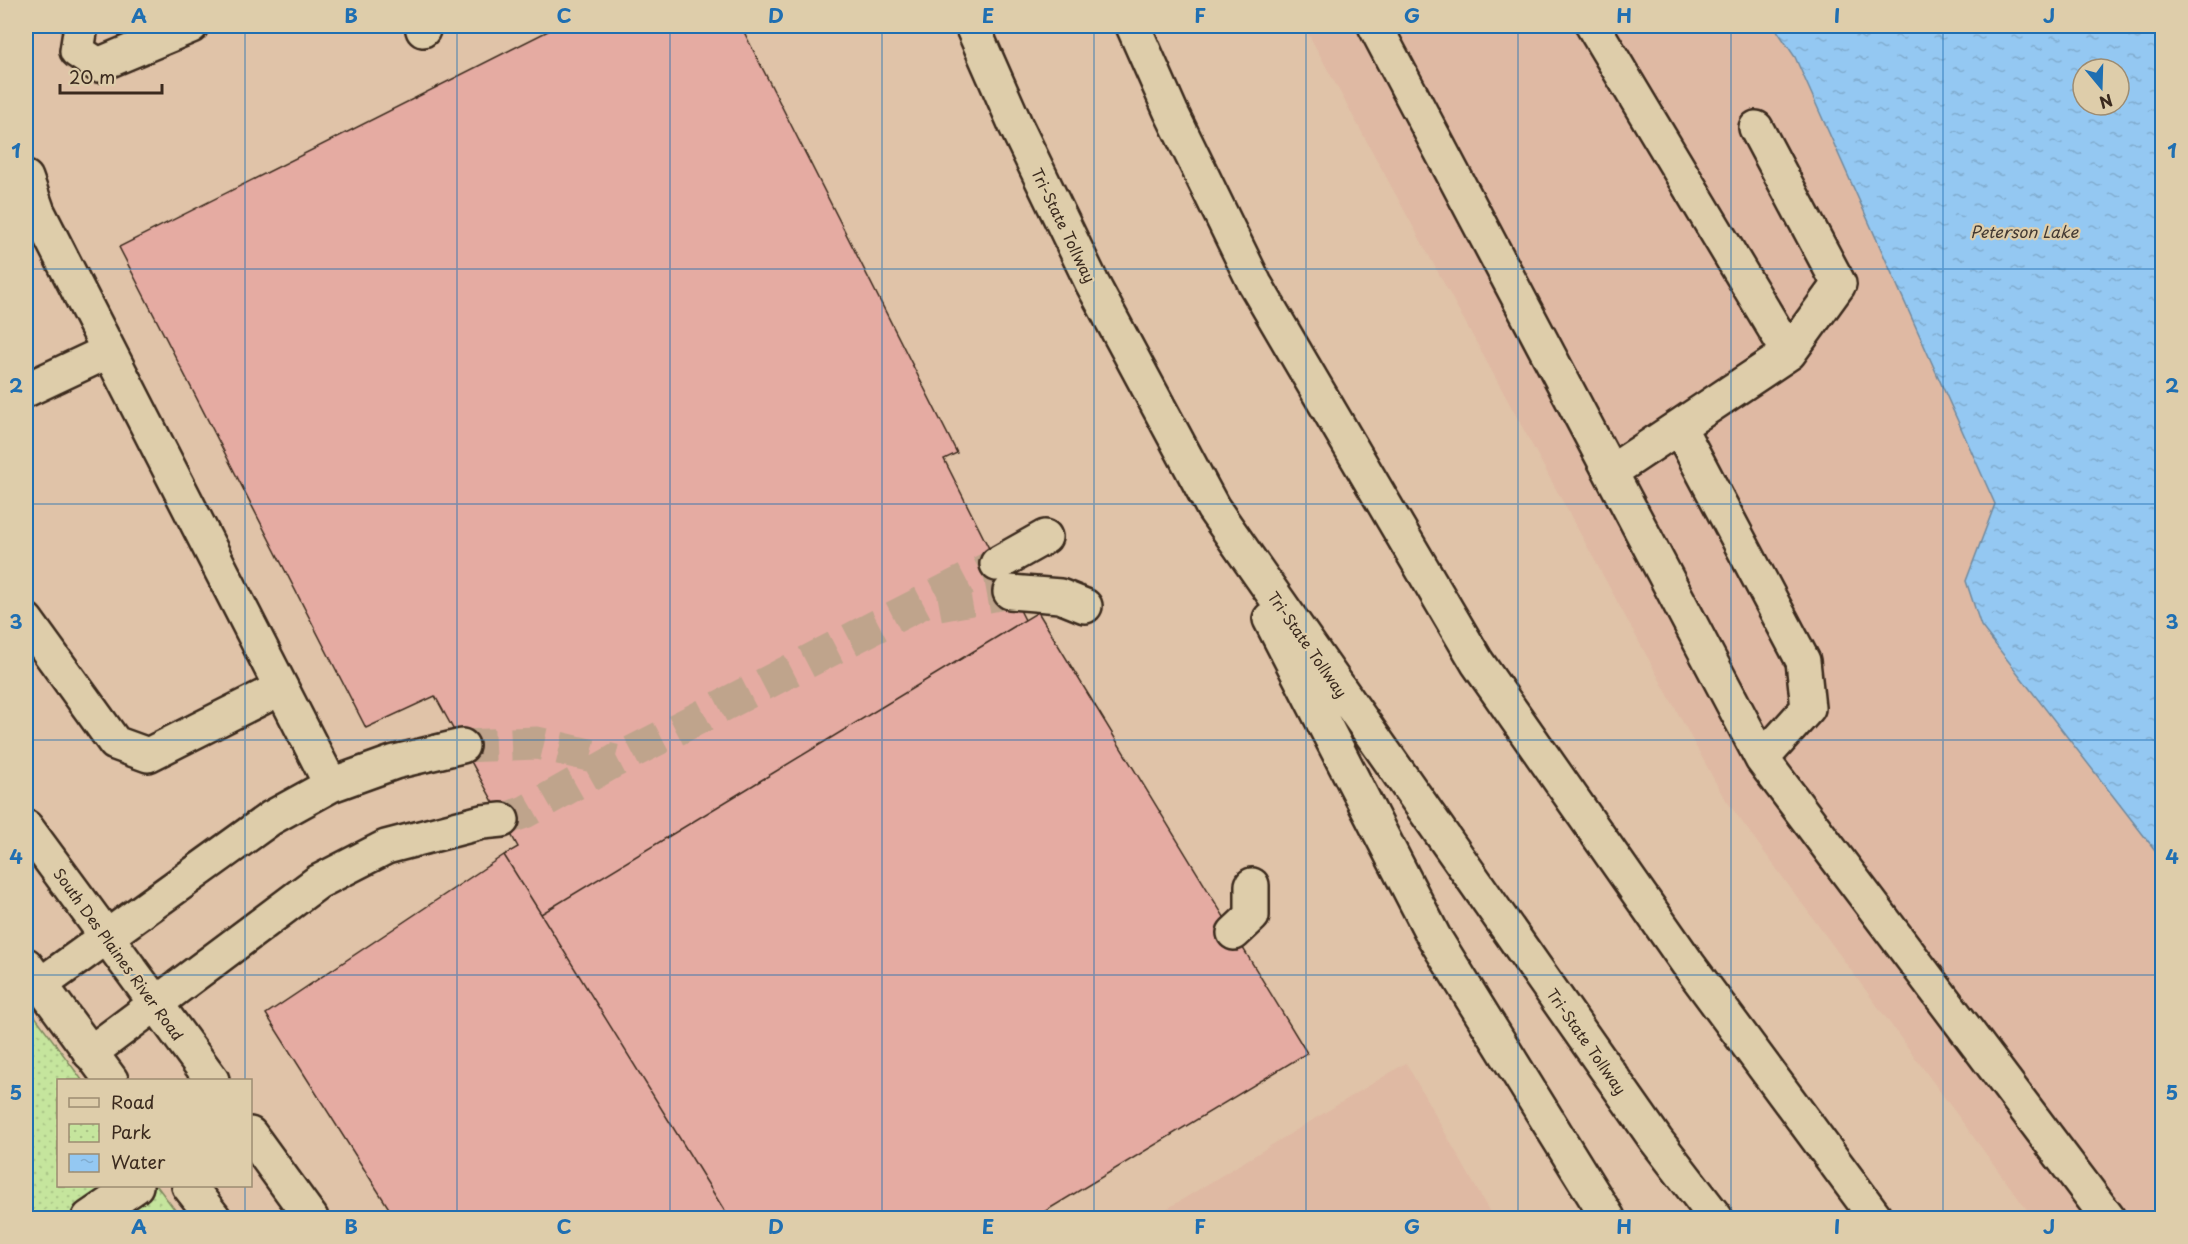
<svg xmlns="http://www.w3.org/2000/svg" width="2188" height="1244" font-family="'Playpen Sans',sans-serif">
<style>
.built{fill:#dfb9a3;fill-rule:evenodd}
.park{fill:url(#park-dots);stroke:#80885e;stroke-width:1.5}
.water{fill:url(#water-ripples);stroke:#70899d;stroke-width:1.5;fill-rule:evenodd}
.building{fill:#e5aba2;stroke:#3b2a1e;stroke-width:1.5}
.lines{fill:none;stroke-linecap:round;stroke-linejoin:round}
.minor-tunnel{stroke:#bfa48c;stroke-width:33;stroke-dasharray:33 16;stroke-linecap:butt}
.minor-casing{stroke:#3b2a1e;stroke-width:38}
.major-casing{stroke:#3b2a1e;stroke-width:38}
.highway-casing{stroke:#3b2a1e;stroke-width:38}
.minor{stroke:#decdaa;stroke-width:33}
.major{stroke:#decdaa;stroke-width:33}
.highway{stroke:#decdaa;stroke-width:33}
.grid{fill:none;stroke:#1f6fb2;stroke-width:1.5;stroke-opacity:0.55}
.labels{text-anchor:middle;dominant-baseline:central;stroke-width:4.5;stroke-linejoin:round;paint-order:stroke}
.street-label{font-size:15px;fill:#3b2a1e;stroke:#decdaa}
.water-label{font-size:16px;font-style:italic;fill:#443a33;stroke:#decdaa}
.neatline{fill:none;stroke:#1f6fb2;stroke-width:2}
.grid-label{font-size:20px;text-anchor:middle;font-weight:bold;fill:#1f6fb2}
</style>
<defs>
<pattern id="park-dots" width="8" height="8" patternUnits="userSpaceOnUse" patternTransform="scale(1.5)"><rect width="8" height="8" fill="#c5e59d"/><path d="M2 2h.1M6 6h.1" fill="none" stroke="#aac587" stroke-width="1.8" stroke-linecap="round"/></pattern>
<pattern id="water-ripples" width="26" height="14" patternUnits="userSpaceOnUse" patternTransform="scale(1.5)"><rect width="26" height="14" fill="#94c8f2"/><path d="M2 4q2-2 4 0t4 0M15 11q2-2 4 0t4 0" fill="none" stroke="#80accf"/></pattern>
</defs>
<rect width="100%" height="100%" fill="#e0c3a8"/>
<filter id="ink" filterUnits="userSpaceOnUse"><feTurbulence type="fractalNoise" baseFrequency=".0167" numOctaves="2"/><feDisplacementMap in="SourceGraphic" scale="12" xChannelSelector="R" yChannelSelector="G"/><feConvolveMatrix kernelMatrix="1 2 1 2 8 2 1 2 1" color-interpolation-filters="sRGB"/></filter>
<g filter="url(#ink)">
<path class="built" d="M 1304,26 L 2162,26 L 2162,1218 L 2033,1218 L 1723,796 ZM 2083,69 L 2119,69 L 2119,105 L 2083,105 Z
M 1406,1063 L 1493,1218 L 1152,1218 Z"/>
<path class="park" d="M 26,1004 L 82,1080 L 58,1080 L 58,1186 L 157,1186 L 181,1218 L 26,1218 Z"/>
<path class="water" d="M 1774,26 L 2162,26 L 2162,859 L 1981,626 L 1966,581 L 1995,504 L 1795,57 ZM 2083,69 L 2119,69 L 2119,105 L 2083,105 Z"/>
<path class="building" d="M 558,26 L 741,26 L 957,453 L 944,459 L 1025,620 L 541,914 L 504,855 L 518,847 L 435,696 L 366,728 L 119,247 Z
M 1038,612 L 1307,1053 L 1034,1218 L 729,1218 L 541,914 Z
M 504,855 L 541,914 L 729,1218 L 395,1218 L 266,1014 Z"/>
<g class="lines">
<path class="minor-tunnel" d="M 939,605 L 1010,592
M 462,746 L 537,743 L 615,761
M 502,820 L 525,812 L 615,761 L 997,564"/>
<g class="minor-casing">
<path id="minor" d="M 81,26 L 77,51 L 98,65 L 191,26
M 422,26 L 423,30
M 1375,26 L 1762,759 L 2108,1218
M 1593,26 L 1789,353 L 1611,472
M 1756,128 L 1839,284 L 1789,353
M 26,178 L 38,212 L 331,785
M 26,390 L 109,351
M 1679,427 L 1803,661 L 1808,708 L 1762,759
M 997,564 L 1045,537
M 1010,592 L 1060,596 L 1085,606
M 26,620 L 115,743 L 148,755 L 281,688
M 1234,933 L 1252,916 L 1252,885
M 40,985 L 271,818 L 331,785 L 395,762 L 462,746
M 90,1053 L 318,882 L 386,847 L 482,822 L 502,820
M 89,1218 L 136,1186"/>
</g>
<g class="major-casing">
<path id="major" d="M 26,827 L 212,1080
M 26,965 L 111,1080
M 250,1134 L 311,1218
M 189,1186 L 214,1218"/>
</g>
<g class="highway-casing">
<path id="highway" d="M 972,26 L 1016,126 L 1092,283 L 1213,508 L 1656,1140 L 1716,1218
M 1133,26 L 1171,112 L 1255,284 L 1477,662 L 1688,964 L 1876,1218
M 1270,619 L 1434,937 L 1608,1218"/>
</g>
<use href="#minor" class="minor"/>
<use href="#major" class="major"/>
<use href="#highway" class="highway"/>
</g>
</g>
<path class="grid" d="M 245,26 L 245,1080M 457,26 L 457,1218M 670,26 L 670,1218M 882,26 L 882,1218M 1094,26 L 1094,1218M 1306,26 L 1306,1218M 1518,26 L 1518,1218M 1731,26 L 1731,1218M 1943,26 L 1943,1218M 26,269 L 2162,269M 26,504 L 2162,504M 26,740 L 2162,740M 26,975 L 2162,975M 245,1186 L 245,1218"/>
<g class="labels">
<g class="street-label">
<text transform="translate(1064 225) rotate(64)">Tri-State Tollway</text>
<text transform="translate(1308 644) rotate(55)">Tri-State Tollway</text>
<text transform="translate(119 954) rotate(54)">South Des Plaines River Road</text>
<text transform="translate(1587 1041) rotate(55)">Tri-State Tollway</text>
</g>
<g class="water-label">
<text x="2024" y="231">Peterson Lake</text>
</g>
</g>
<rect width="2188" height="1244" fill="none" stroke="#decdaa" stroke-width="66"/>
<rect x="57" y="1079" width="195" height="108" fill="#decdaa" stroke="#9d8c72" stroke-width="1.5"/>
<rect x="69" y="1098" width="30" height="9" fill="#decdaa" stroke="#9d8c72" stroke-width="1.5"/>
<text x="111" y="1109" font-size="18" fill="#3b2a1e">Road</text>
<rect x="69" y="1124" width="30" height="18" fill="url(#park-dots)" stroke="#9d8c72" stroke-width="1.5"/>
<text x="111" y="1139" font-size="18" fill="#3b2a1e">Park</text>
<rect x="69" y="1154" width="30" height="18" fill="url(#water-ripples)" stroke="#9d8c72" stroke-width="1.5"/>
<text x="111" y="1169" font-size="18" fill="#3b2a1e">Water</text>
<g transform="translate(2101 87) rotate(161)"><circle r="28" fill="#decdaa" stroke="#9d8c72" stroke-width="1.5"/>
<path d="M0-4.5L10 22L0 15L-10 22Z" fill="#1f6fb2"/>
<text y="-9" font-size="16" font-weight="bold" text-anchor="middle" fill="#3b2a1e">N</text>
</g>
<path d="M60 84v9h102v-9" fill="none" stroke="#3b2a1e" stroke-width="3"/>
<text x="69" y="84" font-size="18" fill="#3b2a1e" stroke="#decdaa" stroke-width="4.5" paint-order="stroke">20 m</text>
<rect x="33" y="33" width="2122" height="1178" class="neatline"/>
<g class="grid-label">
<text x="139" y="23">A</text>
<text x="351" y="23">B</text>
<text x="564" y="23">C</text>
<text x="776" y="23">D</text>
<text x="988" y="23">E</text>
<text x="1200" y="23">F</text>
<text x="1412" y="23">G</text>
<text x="1624" y="23">H</text>
<text x="1837" y="23">I</text>
<text x="2049" y="23">J</text>
<text x="16" y="158">1</text>
<text x="2172" y="158">1</text>
<text x="16" y="393">2</text>
<text x="2172" y="393">2</text>
<text x="16" y="629">3</text>
<text x="2172" y="629">3</text>
<text x="16" y="864">4</text>
<text x="2172" y="864">4</text>
<text x="16" y="1100">5</text>
<text x="2172" y="1100">5</text>
<text x="139" y="1234">A</text>
<text x="351" y="1234">B</text>
<text x="564" y="1234">C</text>
<text x="776" y="1234">D</text>
<text x="988" y="1234">E</text>
<text x="1200" y="1234">F</text>
<text x="1412" y="1234">G</text>
<text x="1624" y="1234">H</text>
<text x="1837" y="1234">I</text>
<text x="2049" y="1234">J</text>
</g>
</svg>
